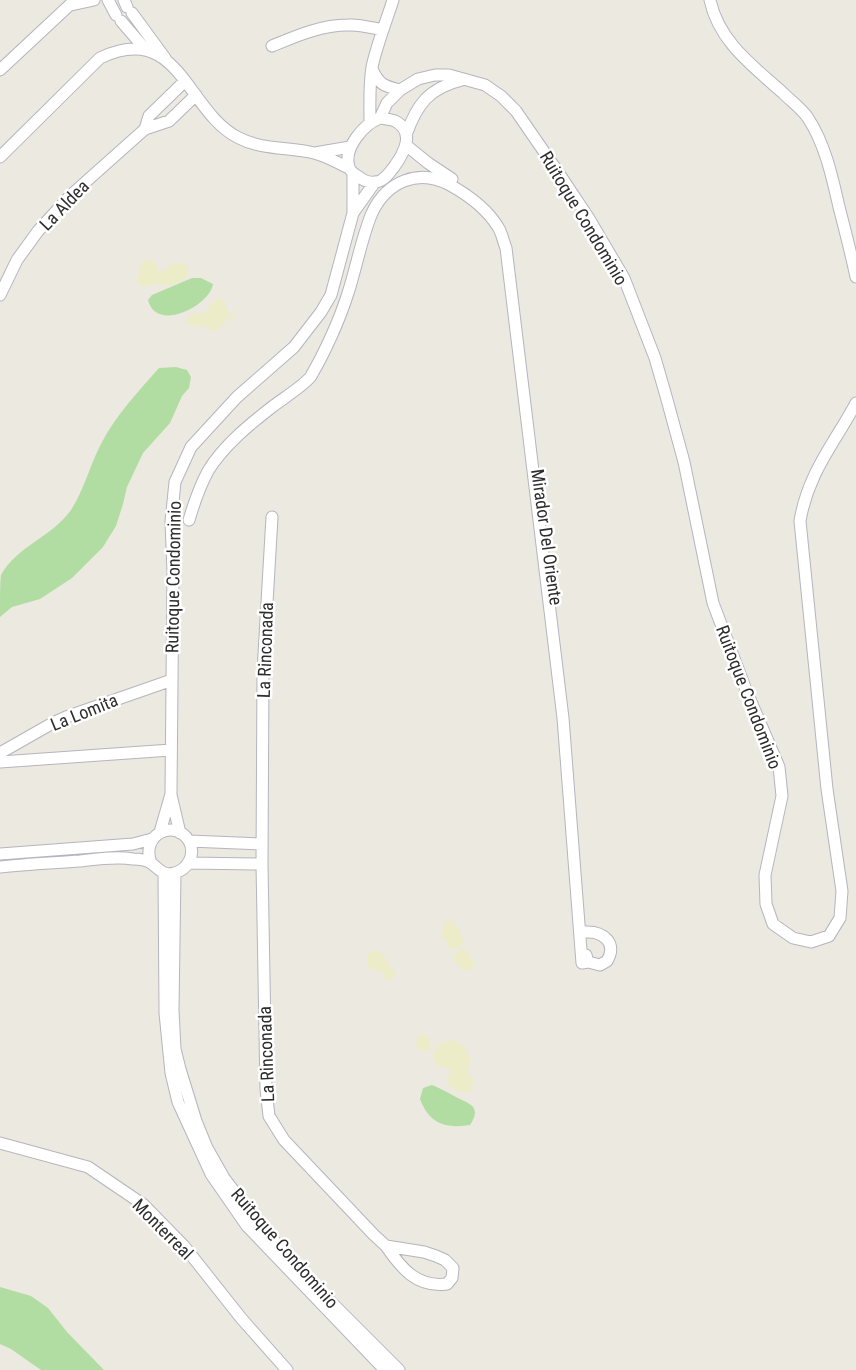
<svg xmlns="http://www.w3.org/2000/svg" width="856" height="1370" font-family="'Roboto Condensed',sans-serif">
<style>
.green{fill:#b1dda3}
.sand{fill:#edecc8}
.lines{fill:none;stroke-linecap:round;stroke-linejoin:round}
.street-casing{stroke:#b4b5bf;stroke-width:13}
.street{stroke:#fff;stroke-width:11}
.labels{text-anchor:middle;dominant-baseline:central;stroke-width:5;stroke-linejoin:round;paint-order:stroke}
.street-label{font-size:18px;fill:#2d2d2d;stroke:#fff}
</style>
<rect width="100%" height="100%" fill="#ece9e1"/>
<path class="green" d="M 192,278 L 201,278 L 213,284 C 210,306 156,333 148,300 L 152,295 Z
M 176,367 L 187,370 L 191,377 L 189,388 L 182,396 L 170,423 L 143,453 L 127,487 L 123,504 L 116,526 L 103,547 L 72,578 L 40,599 L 12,607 L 0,617 C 0,607 0,582 1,575 C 17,546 52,537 71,510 C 84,490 90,465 101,444 C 115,416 138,392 159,368 Z
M 432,1085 C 440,1088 447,1092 454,1096 C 468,1104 483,1105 470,1125 C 445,1129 429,1123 420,1099 L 423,1088 Z
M 0,1287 L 31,1296 L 48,1308 L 67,1332 L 104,1370 L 41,1370 L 11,1349 L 0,1344 Z"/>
<path class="sand" d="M 146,260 L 155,261 L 158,270 L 161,271 C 172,267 174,256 188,267 L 187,276 C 179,284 168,289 158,283 C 150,286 146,290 138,283 L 137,280 C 139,274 139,268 142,261 Z
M 218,298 L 224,301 L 228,313 L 234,315 L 235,319 L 232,320 L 229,316 L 217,331 L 211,330 L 202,325 L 196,327 L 186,323 C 188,310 197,315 206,312 L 210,305 Z
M 451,920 C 455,923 465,938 463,943 C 462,945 457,948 455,949 L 451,949 L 448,947 L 447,941 L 441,939 L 443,933 L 442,929 L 446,921 Z
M 463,949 L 467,950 L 471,959 L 475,963 L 469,971 L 462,970 L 459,964 L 454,962 L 454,955 Z
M 371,951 L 379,951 L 396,973 L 392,979 L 384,979 L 384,973 L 367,967 L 367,955 Z
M 419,1035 L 428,1036 L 431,1047 L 426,1052 L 416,1047 L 417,1039 Z
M 450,1040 C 466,1043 474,1056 467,1071 L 474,1081 L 471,1091 C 462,1095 452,1090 447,1083 L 450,1069 L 438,1066 C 431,1060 433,1051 438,1044 Z"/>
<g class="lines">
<g class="street-casing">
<path id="street" d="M 108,0 L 116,15
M 124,0 L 127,7
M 710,0 C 719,42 753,66 783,93 C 791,101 802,109 808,118 C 825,144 832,176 839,207 C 845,230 851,253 856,277
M 71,5 L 94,0
M 132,13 L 165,58
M 121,21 L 146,50
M 272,46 C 296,36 321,25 348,25 C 359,24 372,28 383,30
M 372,69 C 379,84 383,86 400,90
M 0,70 L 75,0
M 380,118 L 387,103 L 400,90 L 418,79 L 435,75 L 449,75 L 485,85 L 501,96 L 516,111 L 558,172 L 588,217 L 624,278 L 655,358 L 666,396 L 684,462 L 713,603 L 746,690 L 779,767 L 782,796 L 765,875 L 766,904 L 773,924 L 793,938 L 811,942 L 829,936 L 840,918 L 842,891 L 827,789 L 800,521 C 808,473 834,444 856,403
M 380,118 C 384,119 391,119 395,121 C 416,132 404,153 394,167 C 389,173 385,180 377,182 C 371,183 364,181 359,177 C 355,174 350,172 349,167 C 343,148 364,124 380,118 Z
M 370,122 C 370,104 369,85 372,67 C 377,44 386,22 393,0
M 145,129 L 149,116 L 185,81
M 406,135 C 417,104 429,88 462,80
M 407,146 L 428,163 L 452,179
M 315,153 L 350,147
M 0,157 L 100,58 C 180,20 186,112 239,138 C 262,150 290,147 314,153 C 326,156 338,163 349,168
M 353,213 L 375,182
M 0,295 L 17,260 L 38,231 L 71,195 L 145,129 L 169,121 L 196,95
M 272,517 L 263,671 L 262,864 L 266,1089 L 269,1116 L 284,1140 L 374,1235 L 386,1246 L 424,1252 L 436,1256 L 445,1260 L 453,1268 L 452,1278 L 447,1284 C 417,1288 401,1268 386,1246
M 189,520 C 194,503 200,486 208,471 C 223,446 250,424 272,407 C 282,399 305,385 311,376 C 325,352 340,319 348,293 C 356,269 362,236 372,213 C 387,181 419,168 450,185 C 468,195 487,209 498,227 C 502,233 503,241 506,248 L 563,718 L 582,963 L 588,962
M 0,753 L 51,724 L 66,717 L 172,680
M 0,762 L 171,750
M 171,795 L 180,833
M 160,832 L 171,794 L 173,571 L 171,522 L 175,482 L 191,447 L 237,397 L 294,347 L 321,312 L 331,295 L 353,213 L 353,173
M 189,841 L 262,844
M 0,854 L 133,844 L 152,839
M 189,863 L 262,864
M 0,867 C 26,864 53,863 80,861 C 97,859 116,856 133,859 C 138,859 146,860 151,863 C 159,869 163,876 174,873 C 188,870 196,854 189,841 C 175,818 140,834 151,863
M 164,873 L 165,1013 L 171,1073 L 178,1102 L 211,1174 L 247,1226 L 385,1370
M 175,873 L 173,1010 L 175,1049 L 180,1069 L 196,1121 L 207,1148 L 224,1178 L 256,1220 L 305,1276 L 399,1370
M 585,932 C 603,931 618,943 607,961 L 600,965 L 588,962 L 586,955
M 0,1143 L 88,1167 L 144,1205 L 184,1246 L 241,1318 L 287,1370"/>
</g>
<use href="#street" class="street"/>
</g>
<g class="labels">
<g class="street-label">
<text transform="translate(64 205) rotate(-46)">La Aldea</text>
<text transform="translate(584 218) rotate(59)">Ruitoque Condominio</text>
<text transform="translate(547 537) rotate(82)">Mirador Del Oriente</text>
<text transform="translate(173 577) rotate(-89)">Ruitoque Condominio</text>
<text transform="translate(265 650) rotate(-88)">La Rinconada</text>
<text transform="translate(749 697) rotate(69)">Ruitoque Condominio</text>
<text transform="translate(84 712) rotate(-22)">La Lomita</text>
<text transform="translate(266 1054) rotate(-92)">La Rinconada</text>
<text transform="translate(163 1229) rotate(45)">Monterreal</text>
<text transform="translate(285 1248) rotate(49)">Ruitoque Condominio</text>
</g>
</g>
</svg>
